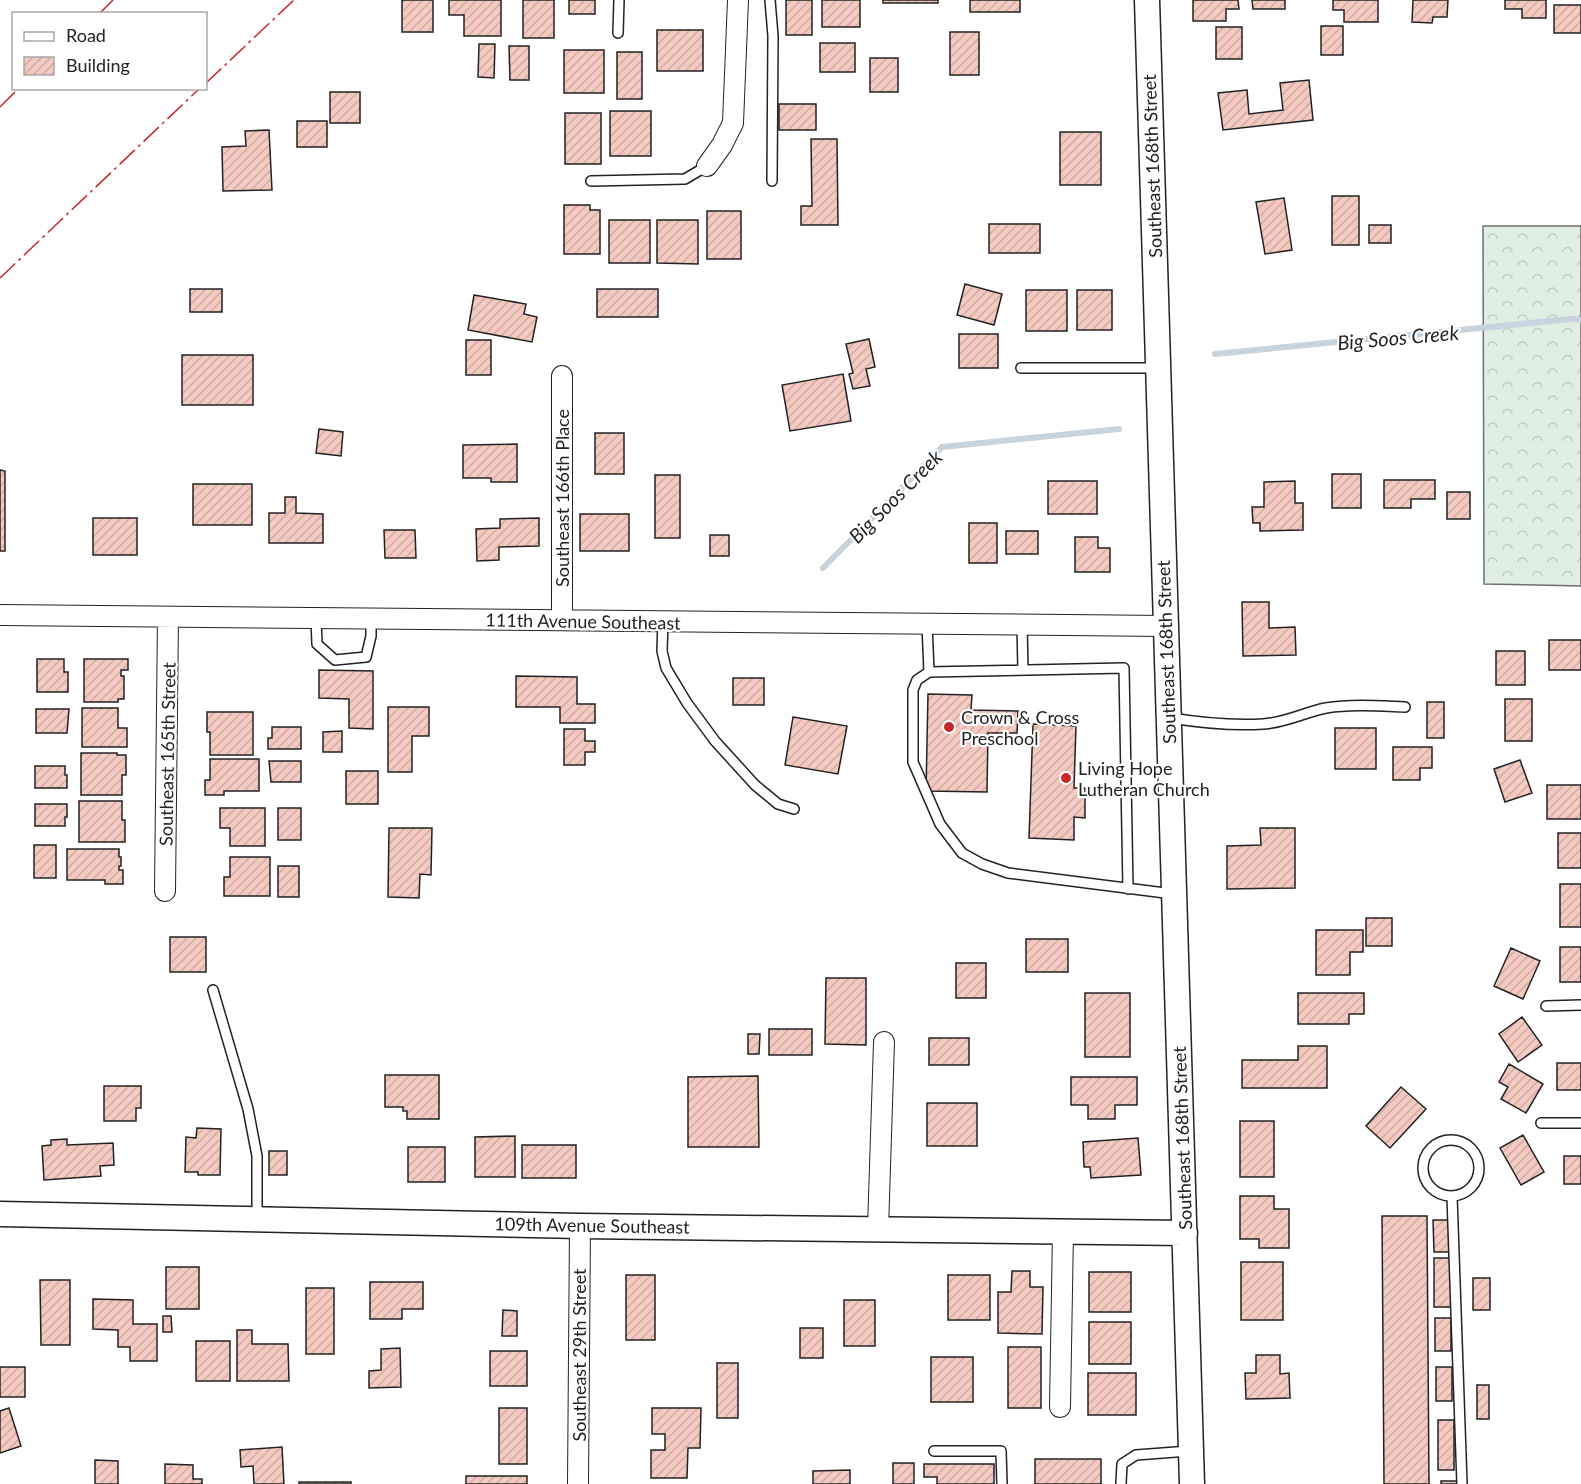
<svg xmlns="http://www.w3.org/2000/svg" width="1581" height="1484" font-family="Lato,sans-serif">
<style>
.forest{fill:url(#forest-crowns);stroke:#6f6f6f;stroke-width:1.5}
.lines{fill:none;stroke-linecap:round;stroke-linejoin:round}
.stream{stroke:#c7d3dd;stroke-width:6}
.building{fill:url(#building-hatch);stroke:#222;stroke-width:1.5}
.service-casing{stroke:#222;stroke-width:12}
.minor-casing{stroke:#222;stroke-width:22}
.tertiary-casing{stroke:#222;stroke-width:27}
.service{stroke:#fff;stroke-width:9}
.minor{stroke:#fff;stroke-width:20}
.tertiary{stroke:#fff;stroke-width:24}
.power{stroke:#c62828;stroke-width:1.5;stroke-dasharray:21 4.5 3 4.5;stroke-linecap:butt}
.poi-dot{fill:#c62828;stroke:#fff;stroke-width:2}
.labels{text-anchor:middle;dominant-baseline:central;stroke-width:4.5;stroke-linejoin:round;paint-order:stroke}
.street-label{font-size:18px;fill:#222;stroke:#fff}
.poi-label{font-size:18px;fill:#222;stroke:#fff;text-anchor:start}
.water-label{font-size:20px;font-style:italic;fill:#222;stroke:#fff}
</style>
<defs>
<pattern id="forest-crowns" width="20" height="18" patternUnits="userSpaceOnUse" patternTransform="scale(1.5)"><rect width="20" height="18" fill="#e0efe3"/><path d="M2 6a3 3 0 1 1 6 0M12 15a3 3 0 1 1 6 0" fill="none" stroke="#c0cdc2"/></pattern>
<pattern id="building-hatch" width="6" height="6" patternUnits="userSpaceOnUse" patternTransform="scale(1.5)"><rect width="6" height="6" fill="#f3c9c0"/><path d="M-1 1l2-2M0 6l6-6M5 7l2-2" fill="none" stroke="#d0aca5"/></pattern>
</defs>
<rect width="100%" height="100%" fill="#fff"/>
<path class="forest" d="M 1483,226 L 1581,226 L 1581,586 L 1484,584 Z"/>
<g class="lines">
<path class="stream" d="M 1215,354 L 1571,319 L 1581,320
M 823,568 L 942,447 L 1119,429"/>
</g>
<path class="building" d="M 402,0 L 433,0 L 433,32 L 402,32 Z
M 449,0 L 501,0 L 501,36 L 464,36 L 464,15 L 449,15 Z
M 523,0 L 554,0 L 554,38 L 523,38 Z
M 569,0 L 595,0 L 595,14 L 569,14 Z
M 786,0 L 812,0 L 812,35 L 786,35 Z
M 822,0 L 860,0 L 860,27 L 822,27 Z
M 883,0 L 938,0 L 938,3 L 883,3 Z
M 970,0 L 1020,0 L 1020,12 L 970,12 Z
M 1193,0 L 1238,0 L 1239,9 L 1226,9 L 1226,21 L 1193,21 Z
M 1252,0 L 1285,0 L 1285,9 L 1253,9 Z
M 1333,0 L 1378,0 L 1378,22 L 1344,22 L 1344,10 L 1333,10 Z
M 1413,0 L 1448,0 L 1447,17 L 1433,17 L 1432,23 L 1412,22 Z
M 1505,0 L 1546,0 L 1546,18 L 1522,18 L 1522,9 L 1505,9 Z
M 1554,5 L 1581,5 L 1581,33 L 1554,33 Z
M 1321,26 L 1343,26 L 1343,55 L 1321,55 Z
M 1216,27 L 1242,27 L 1242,59 L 1216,59 Z
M 657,30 L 703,30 L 703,71 L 657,71 Z
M 950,32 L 979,32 L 979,75 L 950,75 Z
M 820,43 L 855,43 L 855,72 L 820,72 Z
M 479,44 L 495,44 L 494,78 L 478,77 Z
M 509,46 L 529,46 L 529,80 L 510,80 Z
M 564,50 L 604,50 L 604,93 L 564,93 Z
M 617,52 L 642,52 L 642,99 L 617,99 Z
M 870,58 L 898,58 L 898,92 L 870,92 Z
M 1309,80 L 1313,120 L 1223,130 L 1218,93 L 1247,90 L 1249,114 L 1283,110 L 1280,83 Z
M 330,92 L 360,92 L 360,123 L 330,123 Z
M 779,104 L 816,104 L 816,130 L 779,130 Z
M 610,111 L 651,111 L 651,156 L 610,156 Z
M 565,113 L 601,113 L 601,164 L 565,164 Z
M 297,121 L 327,121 L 327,147 L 297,147 Z
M 269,130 L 272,190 L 223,191 L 222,147 L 246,146 L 245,131 Z
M 1060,132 L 1101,132 L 1101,185 L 1060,185 Z
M 811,139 L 837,139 L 838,225 L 801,225 L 801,206 L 812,206 Z
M 1332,196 L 1359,196 L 1359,245 L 1332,245 Z
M 1284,198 L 1292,250 L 1265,254 L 1256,202 Z
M 564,205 L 590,205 L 590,210 L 600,210 L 600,254 L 564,254 Z
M 707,211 L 741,211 L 741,259 L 707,259 Z
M 609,220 L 650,220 L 650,263 L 609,263 Z
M 657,220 L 698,220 L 698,264 L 657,263 Z
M 989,224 L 1040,224 L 1040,253 L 989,253 Z
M 1369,225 L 1391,225 L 1391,243 L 1369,243 Z
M 965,284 L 1002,294 L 994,325 L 957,315 Z
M 190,289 L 222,289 L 222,312 L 190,312 Z
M 597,289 L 658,289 L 658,317 L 597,317 Z
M 1026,290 L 1067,290 L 1067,331 L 1026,331 Z
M 1077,290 L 1112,290 L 1112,330 L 1077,330 Z
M 474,295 L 526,304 L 524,314 L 537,317 L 532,342 L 468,330 Z
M 959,334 L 998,334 L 998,368 L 959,368 Z
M 869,339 L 875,367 L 866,369 L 870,386 L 853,389 L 849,374 L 853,373 L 846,344 Z
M 466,340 L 491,340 L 491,375 L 466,375 Z
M 182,355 L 253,355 L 253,405 L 182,405 Z
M 843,374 L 851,421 L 790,431 L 782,385 Z
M 319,429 L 343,432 L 341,456 L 316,453 Z
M 595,433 L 624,433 L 624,474 L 595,474 Z
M 517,444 L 517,482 L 491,482 L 491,478 L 463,478 L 463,445 Z
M 0,470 L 5,471 L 5,551 L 0,551 Z
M 1332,474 L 1361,474 L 1361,508 L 1332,508 Z
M 655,475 L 680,475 L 680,538 L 655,538 Z
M 1384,480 L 1435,480 L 1435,499 L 1411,499 L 1411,508 L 1384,508 Z
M 1048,481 L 1097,481 L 1097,514 L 1048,514 Z
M 1295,481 L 1295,503 L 1303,503 L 1303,530 L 1260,531 L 1260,523 L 1253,523 L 1252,507 L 1264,507 L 1264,482 Z
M 193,484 L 252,484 L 252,525 L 193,525 Z
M 1447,492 L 1470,492 L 1470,519 L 1447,519 Z
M 285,497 L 296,497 L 296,513 L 323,514 L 323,543 L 269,543 L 269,513 L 285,513 Z
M 580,514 L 629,514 L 629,551 L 580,551 Z
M 93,518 L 137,518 L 137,555 L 93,555 Z
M 539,518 L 539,546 L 499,547 L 499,560 L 477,561 L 476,529 L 500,528 L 500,519 Z
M 969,523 L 997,523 L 997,563 L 969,563 Z
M 384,530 L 415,530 L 416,558 L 385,558 Z
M 1006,531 L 1038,531 L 1038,554 L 1006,554 Z
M 710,535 L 729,535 L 729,556 L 710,556 Z
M 1075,537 L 1098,537 L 1098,548 L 1110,548 L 1110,572 L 1075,572 Z
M 1242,602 L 1269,602 L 1269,628 L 1295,627 L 1296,655 L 1243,656 Z
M 1549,640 L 1581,640 L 1581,670 L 1549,670 Z
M 1496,651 L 1525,651 L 1525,685 L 1496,685 Z
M 37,659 L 64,659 L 64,672 L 68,672 L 68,692 L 37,692 Z
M 84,659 L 128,659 L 128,670 L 121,670 L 121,676 L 124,676 L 124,699 L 118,699 L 118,702 L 84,702 Z
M 319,670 L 373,671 L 373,729 L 349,728 L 349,699 L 319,698 Z
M 516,676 L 577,677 L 577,704 L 595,704 L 595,723 L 560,723 L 560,707 L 516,707 Z
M 733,678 L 764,678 L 764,705 L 733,705 Z
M 928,694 L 972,695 L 971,710 L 1018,711 L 1017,733 L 988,733 L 987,792 L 926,791 Z
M 1505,699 L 1532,699 L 1532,741 L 1505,741 Z
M 1427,702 L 1444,702 L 1444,738 L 1427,738 Z
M 388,707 L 429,707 L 429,736 L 412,736 L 412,772 L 388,772 Z
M 82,708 L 118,708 L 118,728 L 127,728 L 127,747 L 82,747 Z
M 36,709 L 69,709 L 67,733 L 36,733 Z
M 207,712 L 253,712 L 253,755 L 210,755 L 210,732 L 207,732 Z
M 793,717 L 847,726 L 838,774 L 785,765 Z
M 1033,724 L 1076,726 L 1074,788 L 1085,788 L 1085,818 L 1074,817 L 1074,840 L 1029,838 Z
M 272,727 L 301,727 L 301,749 L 268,749 L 268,738 L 272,738 Z
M 1335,728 L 1376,728 L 1376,769 L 1335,769 Z
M 564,729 L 585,729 L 585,741 L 595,741 L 595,752 L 585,752 L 585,765 L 564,765 Z
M 342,731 L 342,752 L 323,752 L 323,732 Z
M 1393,747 L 1432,747 L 1432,768 L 1420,768 L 1420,780 L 1393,780 Z
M 81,753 L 117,753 L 117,755 L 126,755 L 126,775 L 122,775 L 122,795 L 81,795 Z
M 210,759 L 259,759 L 259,791 L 224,791 L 224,795 L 205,795 L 205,780 L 210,780 Z
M 1520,760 L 1532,793 L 1505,802 L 1494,769 Z
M 269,761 L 301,761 L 301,782 L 271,782 Z
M 35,766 L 65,766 L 65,775 L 67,775 L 67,788 L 35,788 Z
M 346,771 L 378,771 L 378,804 L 346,804 Z
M 1547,785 L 1581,785 L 1581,819 L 1547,819 Z
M 79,801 L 122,801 L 122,820 L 125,820 L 125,842 L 79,842 Z
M 35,804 L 67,804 L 67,817 L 65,817 L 65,826 L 35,826 Z
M 220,808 L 265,808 L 265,846 L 230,846 L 230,828 L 220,828 Z
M 278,808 L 301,808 L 301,840 L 278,840 Z
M 389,828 L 432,828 L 431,875 L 420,874 L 419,898 L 388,897 Z
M 1260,828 L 1295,828 L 1295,888 L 1227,889 L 1227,846 L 1261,845 Z
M 1558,833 L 1581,833 L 1581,868 L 1558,868 Z
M 34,845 L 56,845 L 56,878 L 34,878 Z
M 67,849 L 119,849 L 119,857 L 121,857 L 121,866 L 119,866 L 119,870 L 123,870 L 123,884 L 105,884 L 105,880 L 67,880 Z
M 230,857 L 270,857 L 270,896 L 224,896 L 224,877 L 230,877 Z
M 278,866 L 299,866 L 299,897 L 278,897 Z
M 1560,884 L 1581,884 L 1581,927 L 1560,927 Z
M 1366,918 L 1392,918 L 1392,946 L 1366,946 Z
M 1316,930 L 1363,930 L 1363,952 L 1350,952 L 1350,975 L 1316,975 Z
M 170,937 L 206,937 L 206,972 L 170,972 Z
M 1026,939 L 1068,939 L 1068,972 L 1026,972 Z
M 1560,947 L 1581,947 L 1581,982 L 1560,982 Z
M 1511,948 L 1540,961 L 1523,999 L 1494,986 Z
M 956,963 L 986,963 L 986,998 L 956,998 Z
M 826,978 L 866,978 L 866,1045 L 825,1044 Z
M 1085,993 L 1130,993 L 1130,1057 L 1085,1057 Z
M 1298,993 L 1364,993 L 1364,1014 L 1349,1014 L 1349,1024 L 1298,1024 Z
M 1522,1017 L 1542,1045 L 1518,1062 L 1499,1034 Z
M 769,1029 L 812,1029 L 812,1055 L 769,1055 Z
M 748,1034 L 760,1034 L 759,1054 L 748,1054 Z
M 929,1038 L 969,1038 L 969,1065 L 929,1065 Z
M 1298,1046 L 1327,1046 L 1327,1088 L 1242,1088 L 1242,1060 L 1298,1060 Z
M 1557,1063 L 1581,1063 L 1581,1090 L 1557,1090 Z
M 1509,1064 L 1543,1084 L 1526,1113 L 1501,1099 L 1508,1087 L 1499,1082 Z
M 385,1075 L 439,1075 L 439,1119 L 407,1119 L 407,1111 L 403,1111 L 403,1107 L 385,1107 Z
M 758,1076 L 759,1147 L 688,1147 L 688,1077 Z
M 1071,1077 L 1137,1077 L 1137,1105 L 1115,1105 L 1115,1119 L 1088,1119 L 1088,1105 L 1071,1105 Z
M 104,1086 L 141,1086 L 141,1108 L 136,1108 L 136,1121 L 104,1121 Z
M 1401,1087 L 1426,1109 L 1390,1148 L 1366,1126 Z
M 927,1103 L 977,1103 L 977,1146 L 927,1146 Z
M 1240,1121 L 1274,1121 L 1274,1177 L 1240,1177 Z
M 197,1128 L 221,1129 L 220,1175 L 198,1175 L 198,1172 L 185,1172 L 186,1137 L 196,1138 Z
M 1523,1135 L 1544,1172 L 1521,1185 L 1500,1148 Z
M 515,1136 L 515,1177 L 475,1177 L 475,1137 Z
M 1138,1138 L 1141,1175 L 1091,1178 L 1090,1167 L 1084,1167 L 1083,1142 Z
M 67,1139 L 67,1145 L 113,1143 L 114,1165 L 100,1166 L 101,1176 L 44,1180 L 42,1146 L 51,1145 L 51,1140 Z
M 522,1145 L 576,1145 L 576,1178 L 522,1178 Z
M 408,1147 L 445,1147 L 445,1182 L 408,1182 Z
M 269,1151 L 287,1151 L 287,1175 L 269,1175 Z
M 1564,1156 L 1581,1156 L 1581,1184 L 1564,1184 Z
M 1240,1196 L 1274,1196 L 1274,1209 L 1289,1209 L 1289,1248 L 1259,1248 L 1259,1239 L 1240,1239 Z
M 1382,1216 L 1427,1216 L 1429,1484 L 1384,1484 Z
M 1433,1220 L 1449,1220 L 1449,1252 L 1434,1252 Z
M 1434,1258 L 1451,1258 L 1451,1307 L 1434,1307 Z
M 1241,1262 L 1283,1262 L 1283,1320 L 1241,1320 Z
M 166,1267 L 199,1267 L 199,1309 L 166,1309 Z
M 1012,1271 L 1030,1271 L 1030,1287 L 1043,1287 L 1042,1334 L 998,1333 L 998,1292 L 1011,1292 Z
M 1089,1272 L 1131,1272 L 1131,1312 L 1089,1312 Z
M 626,1275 L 655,1275 L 655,1340 L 626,1340 Z
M 948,1275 L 990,1275 L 990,1320 L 948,1320 Z
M 1473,1278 L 1490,1278 L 1490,1310 L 1473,1310 Z
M 40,1280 L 70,1280 L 70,1345 L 41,1345 Z
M 370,1282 L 423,1282 L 423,1309 L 402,1309 L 402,1319 L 370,1319 Z
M 306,1288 L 334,1288 L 334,1354 L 306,1354 Z
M 93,1299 L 133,1300 L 133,1324 L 157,1324 L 157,1361 L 130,1361 L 130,1347 L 118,1347 L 118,1330 L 93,1329 Z
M 844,1300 L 875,1300 L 875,1346 L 844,1346 Z
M 503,1310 L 517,1311 L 517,1336 L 502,1336 Z
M 163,1316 L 171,1316 L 172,1332 L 163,1332 Z
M 1435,1318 L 1451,1318 L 1451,1351 L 1435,1351 Z
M 1089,1322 L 1131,1322 L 1131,1364 L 1089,1364 Z
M 800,1328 L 823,1328 L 823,1358 L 800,1358 Z
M 237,1330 L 252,1330 L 252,1344 L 288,1344 L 289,1381 L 237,1381 Z
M 196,1341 L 230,1341 L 230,1381 L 196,1381 Z
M 1008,1347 L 1041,1347 L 1041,1408 L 1008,1408 Z
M 400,1348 L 401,1387 L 369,1388 L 369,1371 L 381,1370 L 381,1349 Z
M 490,1351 L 527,1351 L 527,1386 L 490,1386 Z
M 1256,1355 L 1280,1355 L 1280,1374 L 1289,1373 L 1290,1398 L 1246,1399 L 1245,1373 L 1256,1373 Z
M 931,1357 L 973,1357 L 973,1402 L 931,1402 Z
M 717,1363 L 738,1363 L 738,1418 L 717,1418 Z
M 0,1367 L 25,1367 L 25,1397 L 0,1397 Z
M 1436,1367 L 1452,1367 L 1452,1401 L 1436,1401 Z
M 1088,1373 L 1136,1373 L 1136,1415 L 1088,1415 Z
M 1477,1385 L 1489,1385 L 1489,1419 L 1477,1419 Z
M 9,1408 L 21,1446 L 0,1453 L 0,1411 Z
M 499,1408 L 527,1408 L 527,1464 L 499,1464 Z
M 652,1408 L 701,1408 L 700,1448 L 688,1448 L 687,1478 L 651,1478 L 651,1450 L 665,1450 L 665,1434 L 652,1434 Z
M 1438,1420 L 1454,1420 L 1454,1470 L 1438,1470 Z
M 282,1447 L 284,1484 L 254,1484 L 253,1466 L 241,1467 L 240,1450 Z
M 1035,1459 L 1101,1459 L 1101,1484 L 1035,1484 Z
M 95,1460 L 118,1461 L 118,1484 L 95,1484 Z
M 893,1463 L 914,1463 L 914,1484 L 893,1484 Z
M 165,1464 L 193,1465 L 193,1479 L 202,1479 L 202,1484 L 165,1484 Z
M 924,1464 L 994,1464 L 994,1484 L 937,1484 L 937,1477 L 924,1477 Z
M 850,1470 L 850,1484 L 813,1484 L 813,1471 Z
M 466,1476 L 527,1476 L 527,1484 L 466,1484 Z
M 1441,1481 L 1458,1481 L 1458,1484 L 1441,1484 Z
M 299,1482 L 351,1482 L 351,1484 L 299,1484 Z"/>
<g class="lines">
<g class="service-casing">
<path id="service" d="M 770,0 L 773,36 L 772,181
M 618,33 L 619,0
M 591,181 L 685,179 L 707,166
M 1021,368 L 1158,368
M 316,618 L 317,644 L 335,660 L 366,657 L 371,636 L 371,619
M 663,621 L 662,651 L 666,668 L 687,703 L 715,741 L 755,785 L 778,804 L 794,809
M 927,624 L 929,672 L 1124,668 L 1128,889
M 1022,625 L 1023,670
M 929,672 L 917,680 L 913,690 L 913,762 L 940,824 L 962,853 L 982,864 L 1008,873 L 1173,894
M 1171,718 C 1202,723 1232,726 1263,724 C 1285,723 1305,712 1326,708 C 1352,704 1379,706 1405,707
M 213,990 L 248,1109 L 257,1156 L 257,1219
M 1546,1006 L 1581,1005
M 1541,1123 L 1581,1123
M1423 1168a28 28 0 1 1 56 0a28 28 0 1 1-56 0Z
M 1452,1196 L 1462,1484
M 934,1451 L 1001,1451 L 1002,1484
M 1121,1484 L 1122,1464 L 1136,1455 L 1189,1451"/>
</g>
<g class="minor-casing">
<path id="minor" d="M 707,166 L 722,145 L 733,123 L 738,0
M 562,376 L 562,620
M 0,615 L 1166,626
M 165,891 L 168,617
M 878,1229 L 884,1042
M 1060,1407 L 1063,1231
M 578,1484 L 580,1226"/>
</g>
<g class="tertiary-casing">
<path id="tertiary" d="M 1147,0 L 1192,1484
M 0,1214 L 580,1226 L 1185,1233"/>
</g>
<use href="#service" class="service"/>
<use href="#minor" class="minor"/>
<use href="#tertiary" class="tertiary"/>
<path class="power" d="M 99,14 L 113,0
M 206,83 L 294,0
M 0,107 L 19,88
M 0,278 L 200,88"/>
</g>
<g class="poi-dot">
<circle cx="949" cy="727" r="6"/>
<circle cx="1066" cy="778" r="6"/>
</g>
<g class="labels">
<g class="street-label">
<text transform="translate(1152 166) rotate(-92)">Southeast 168th Street</text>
<text transform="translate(562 498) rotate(-90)">Southeast 166th Place</text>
<text transform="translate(583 621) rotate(1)">111th Avenue Southeast</text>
<text transform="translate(1166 652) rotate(-92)">Southeast 168th Street</text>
<text transform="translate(167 754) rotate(-89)">Southeast 165th Street</text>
<text transform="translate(1182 1138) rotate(-92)">Southeast 168th Street</text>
<text transform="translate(592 1225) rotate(1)">109th Avenue Southeast</text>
<text transform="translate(579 1355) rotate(-90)">Southeast 29th Street</text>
</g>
<g class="poi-label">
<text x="961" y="717">Crown &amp; Cross<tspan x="961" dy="21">Preschool</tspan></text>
<text x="1078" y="768">Living Hope<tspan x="1078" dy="21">Lutheran Church</tspan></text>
</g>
<g class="water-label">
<text transform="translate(1398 337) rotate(-5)">Big Soos Creek</text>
<text transform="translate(895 496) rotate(-45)">Big Soos Creek</text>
</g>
</g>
<rect x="12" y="12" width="195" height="78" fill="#ffffff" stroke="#a7a7a7" stroke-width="1.5"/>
<rect x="24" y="32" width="30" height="9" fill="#ffffff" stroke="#a7a7a7" stroke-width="1.5"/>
<text x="66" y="42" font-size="18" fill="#222222">Road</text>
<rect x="24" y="57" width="30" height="18" fill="url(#building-hatch)" stroke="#a7a7a7" stroke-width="1.5"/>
<text x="66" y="72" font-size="18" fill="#222222">Building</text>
</svg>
